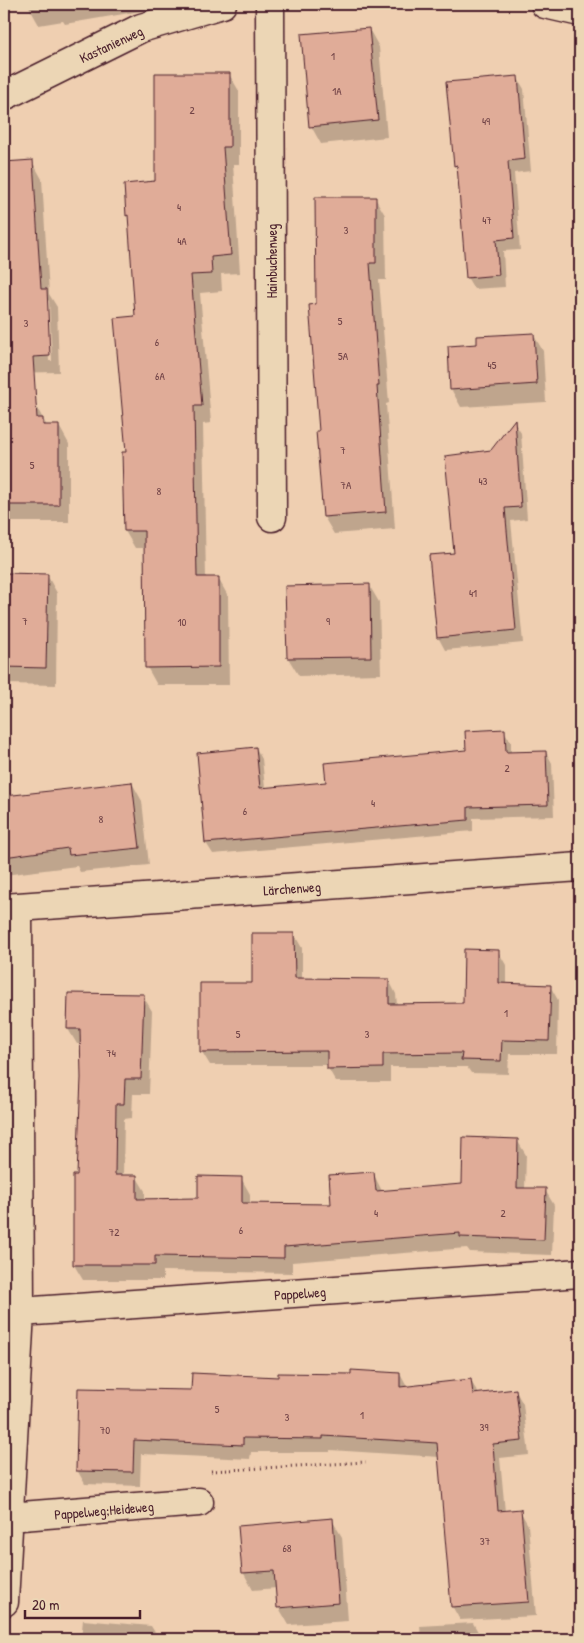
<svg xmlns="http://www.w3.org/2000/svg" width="584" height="1643" font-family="'Patrick Hand',sans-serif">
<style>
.shadow{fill:#0003;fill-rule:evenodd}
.building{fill:#e0ac98;stroke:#4a1f2b}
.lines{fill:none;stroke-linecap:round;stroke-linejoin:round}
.minor-casing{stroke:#4a1f2b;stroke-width:31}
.path{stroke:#4a1f2b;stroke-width:3;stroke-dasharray:1 4;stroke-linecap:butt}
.minor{stroke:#ecd6b5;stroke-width:28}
.labels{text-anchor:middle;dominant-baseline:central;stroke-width:4.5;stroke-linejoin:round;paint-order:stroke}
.number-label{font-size:11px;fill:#704246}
.street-label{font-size:14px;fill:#4a1f2b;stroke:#ecd6b5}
</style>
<rect width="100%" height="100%" fill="#efcfb1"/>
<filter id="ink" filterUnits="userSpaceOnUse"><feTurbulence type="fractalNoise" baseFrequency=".02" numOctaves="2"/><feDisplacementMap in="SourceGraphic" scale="10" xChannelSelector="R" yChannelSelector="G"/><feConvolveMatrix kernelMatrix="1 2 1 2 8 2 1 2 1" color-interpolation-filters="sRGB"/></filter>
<g filter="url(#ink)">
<path class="shadow" d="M 29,4 L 182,4 L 65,24 L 63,21 L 39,25 L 30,9 Z
M 369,29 L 379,47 L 387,137 L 321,144 L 311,126 Z
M 229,74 L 239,91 L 239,164 L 233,164 L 240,273 L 221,274 L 222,291 L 200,293 L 211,423 L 203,424 L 206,578 L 218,578 L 228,596 L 229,685 L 157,685 L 147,667 L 146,548 L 135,548 L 125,531 L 127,453 L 137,317 L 130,220 L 127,215 L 157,182 Z
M 517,77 L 524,89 L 531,171 L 514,173 L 520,250 L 503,251 L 505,287 L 474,289 L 467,277 L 459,172 L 455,165 Z
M 32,161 L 42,179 L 49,294 L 57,307 L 59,372 L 4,373 L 4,163 ZM 46,298 L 49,301 L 52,361 L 49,361 Z
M 375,198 L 385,215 L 386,280 L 379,280 L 389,403 L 386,404 L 395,529 L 334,534 L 324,517 L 320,432 Z
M 533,334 L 543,351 L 546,402 L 461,407 L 451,389 L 479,346 Z
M 36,406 L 47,426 L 59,426 L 69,444 L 69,522 L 4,522 L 4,408 Z
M 514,422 L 521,433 L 527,519 L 511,521 L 523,643 L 445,650 L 438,637 L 492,451 Z
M 4,575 L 47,575 L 57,593 L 56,685 L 4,684 Z
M 369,585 L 379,602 L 381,674 L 299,676 L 288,658 L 287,587 Z
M 504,731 L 511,742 L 511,753 L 546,752 L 552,763 L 554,816 L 473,818 L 473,831 L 213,854 L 206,843 L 256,748 L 262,759 L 265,788 L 328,783 L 467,751 Z
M 132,783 L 142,801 L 149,865 L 80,872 L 77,866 L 4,875 L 4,785 L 6,785 L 12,796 Z
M 294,934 L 302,948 L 302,980 L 389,980 L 396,994 L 397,1005 L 464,1004 L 498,951 L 506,965 L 506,985 L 550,986 L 558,1000 L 557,1054 L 509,1054 L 508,1074 L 471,1073 L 467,1067 L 390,1067 L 390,1082 L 336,1082 L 328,1068 L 328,1065 L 210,1065 L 202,1052 Z
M 143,996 L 152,1011 L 149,1094 L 133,1094 L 132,1118 L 124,1119 L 123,1176 L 136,1176 L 145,1191 L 145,1200 L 199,1199 L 241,1178 L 250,1194 L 250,1205 L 332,1205 L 373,1173 L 382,1191 L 463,1185 L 517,1140 L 526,1155 L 525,1189 L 545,1190 L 554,1205 L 552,1255 L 470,1252 L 467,1248 L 292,1262 L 292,1273 L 163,1271 L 163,1280 L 83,1280 L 74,1265 L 82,1078 L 81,1044 L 77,1044 L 68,1029 Z
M 400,1374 L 407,1387 L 470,1380 L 479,1394 L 515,1390 L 523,1404 L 529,1455 L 500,1458 L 505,1512 L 520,1511 L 528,1525 L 536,1616 L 460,1620 L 452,1606 L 440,1457 L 330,1450 L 330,1452 L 251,1452 L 250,1459 L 141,1454 L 140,1486 L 85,1484 L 77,1470 L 192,1391 L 279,1379 Z
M 332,1520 L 342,1537 L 348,1621 L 289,1625 L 279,1608 L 277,1588 L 253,1590 L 243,1572 Z
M 83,1620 L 151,1626 L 159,1639 L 81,1639 Z
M 473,1623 L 482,1639 L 421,1639 L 420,1626 Z"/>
<path class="building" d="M 369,28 L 378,120 L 309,127 L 301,34 Z
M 155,73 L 230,73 L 230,147 L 223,147 L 231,255 L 211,257 L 212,274 L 191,275 L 202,406 L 194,406 L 197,577 L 219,577 L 219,667 L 145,668 L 144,531 L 124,531 L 122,452 L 126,452 L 114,318 L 135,316 L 128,215 L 126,216 L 124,184 L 155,181 Z
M 518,76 L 525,159 L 508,161 L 514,238 L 496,240 L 499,275 L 466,278 L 457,165 L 454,166 L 446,82 Z
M 33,160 L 41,289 L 47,289 L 50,356 L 33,357 L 37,418 L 43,418 L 43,425 L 59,425 L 59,505 L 4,505 L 4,162 Z
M 315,197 L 376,197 L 376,263 L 370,263 L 379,386 L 377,386 L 386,512 L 323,517 L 316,431 L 319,431 L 309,305 L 316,304 Z
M 534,333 L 537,384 L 450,390 L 448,346 L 477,344 L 477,336 Z
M 515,419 L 521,507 L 505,508 L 516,630 L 437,638 L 429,555 L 454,553 L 445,456 L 491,450 Z
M 4,573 L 48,574 L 46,668 L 4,667 Z
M 370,584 L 371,657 L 287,658 L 285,586 Z
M 505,729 L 506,752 L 546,751 L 548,805 L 468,807 L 468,820 L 205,843 L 197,753 L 256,747 L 260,788 L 326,782 L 324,763 L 466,750 L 465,731 Z
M 132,782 L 140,848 L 69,855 L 68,848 L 4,857 L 4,796 Z
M 252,933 L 294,933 L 295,978 L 389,979 L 389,1004 L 463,1003 L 464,949 L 499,950 L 499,983 L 551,985 L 549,1041 L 502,1040 L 501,1061 L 461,1060 L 462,1053 L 383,1054 L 383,1068 L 327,1069 L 327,1051 L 200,1052 L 200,983 L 252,983 Z
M 68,993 L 144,994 L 141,1079 L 125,1079 L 124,1104 L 116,1104 L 115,1175 L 137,1175 L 137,1199 L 198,1198 L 198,1176 L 242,1177 L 242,1203 L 331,1204 L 329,1175 L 374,1172 L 376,1191 L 462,1184 L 463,1137 L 518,1139 L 517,1188 L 546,1188 L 544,1240 L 460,1237 L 460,1233 L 284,1247 L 284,1258 L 155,1256 L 155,1265 L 73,1265 L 73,1175 L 77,1175 L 81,1078 L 80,1029 L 67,1029 Z
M 351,1370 L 400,1373 L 400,1387 L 471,1379 L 473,1394 L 516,1389 L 522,1441 L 493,1444 L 498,1511 L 521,1509 L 529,1602 L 451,1607 L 437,1443 L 323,1436 L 323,1439 L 243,1438 L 243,1445 L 134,1440 L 133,1472 L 76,1471 L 78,1388 L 191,1390 L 192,1373 L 278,1377 L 278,1373 L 351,1374 Z
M 333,1518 L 339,1603 L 277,1608 L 274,1571 L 242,1573 L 238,1526 Z"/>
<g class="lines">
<g class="minor-casing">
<path id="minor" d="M 270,4 L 272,517
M 545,4 L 580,12
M 4,96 L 141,28 L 222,4
M 4,908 L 580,867
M 20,1312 L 580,1273
M 9,1517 L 199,1502
M 4,1602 L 20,1312 L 18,907"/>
</g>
<path class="path" d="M 211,1471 L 366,1462"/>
<use href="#minor" class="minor"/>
</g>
</g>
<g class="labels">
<g class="number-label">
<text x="333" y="56">1</text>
<text x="337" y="91">1A</text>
<text x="192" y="110">2</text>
<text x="486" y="121">49</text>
<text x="179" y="207">4</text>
<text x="487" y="220">47</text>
<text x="346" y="230">3</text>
<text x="182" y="241">4A</text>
<text x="340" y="321">5</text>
<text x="26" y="323">3</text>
<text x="157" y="342">6</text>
<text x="343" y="356">5A</text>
<text x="492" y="365">45</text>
<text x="160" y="376">6A</text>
<text x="343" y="450">7</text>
<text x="32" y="465">5</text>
<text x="483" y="481">43</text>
<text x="346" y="485">7A</text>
<text x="159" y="491">8</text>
<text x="473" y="593">41</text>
<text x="25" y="621">7</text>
<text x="328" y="621">9</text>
<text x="182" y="622">10</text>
<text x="507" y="768">2</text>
<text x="373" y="803">4</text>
<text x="245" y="811">6</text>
<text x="101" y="819">8</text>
<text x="506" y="1013">1</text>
<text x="238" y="1034">5</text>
<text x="367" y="1034">3</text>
<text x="111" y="1053">74</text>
<text x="376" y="1213">4</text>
<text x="503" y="1213">2</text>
<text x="241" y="1230">6</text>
<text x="114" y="1232">72</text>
<text x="217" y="1409">5</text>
<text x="362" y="1415">1</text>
<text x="287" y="1417">3</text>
<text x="484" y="1427">39</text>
<text x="105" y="1430">70</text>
<text x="485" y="1541">37</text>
<text x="287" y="1548">68</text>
</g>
<g class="street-label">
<text transform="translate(111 44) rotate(-25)">Kastanienweg</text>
<text transform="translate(271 261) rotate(-90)">Hainbuchenweg</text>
<text transform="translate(292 888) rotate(-4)">Lärchenweg</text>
<text transform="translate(300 1293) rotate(-4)">Pappelweg</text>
<text transform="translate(104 1510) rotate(-5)">Pappelweg;Heideweg</text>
</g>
</g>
<rect width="584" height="1643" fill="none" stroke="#ecd6b5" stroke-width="20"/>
<rect x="10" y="10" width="564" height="1623" fill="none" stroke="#4a1f2b" stroke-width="2" filter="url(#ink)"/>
<path d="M25 1610v8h115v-8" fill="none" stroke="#4a1f2b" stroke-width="2.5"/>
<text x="32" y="1610" font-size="15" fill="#4a1f2b" stroke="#ecd6b5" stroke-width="4" paint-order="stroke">20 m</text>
</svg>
